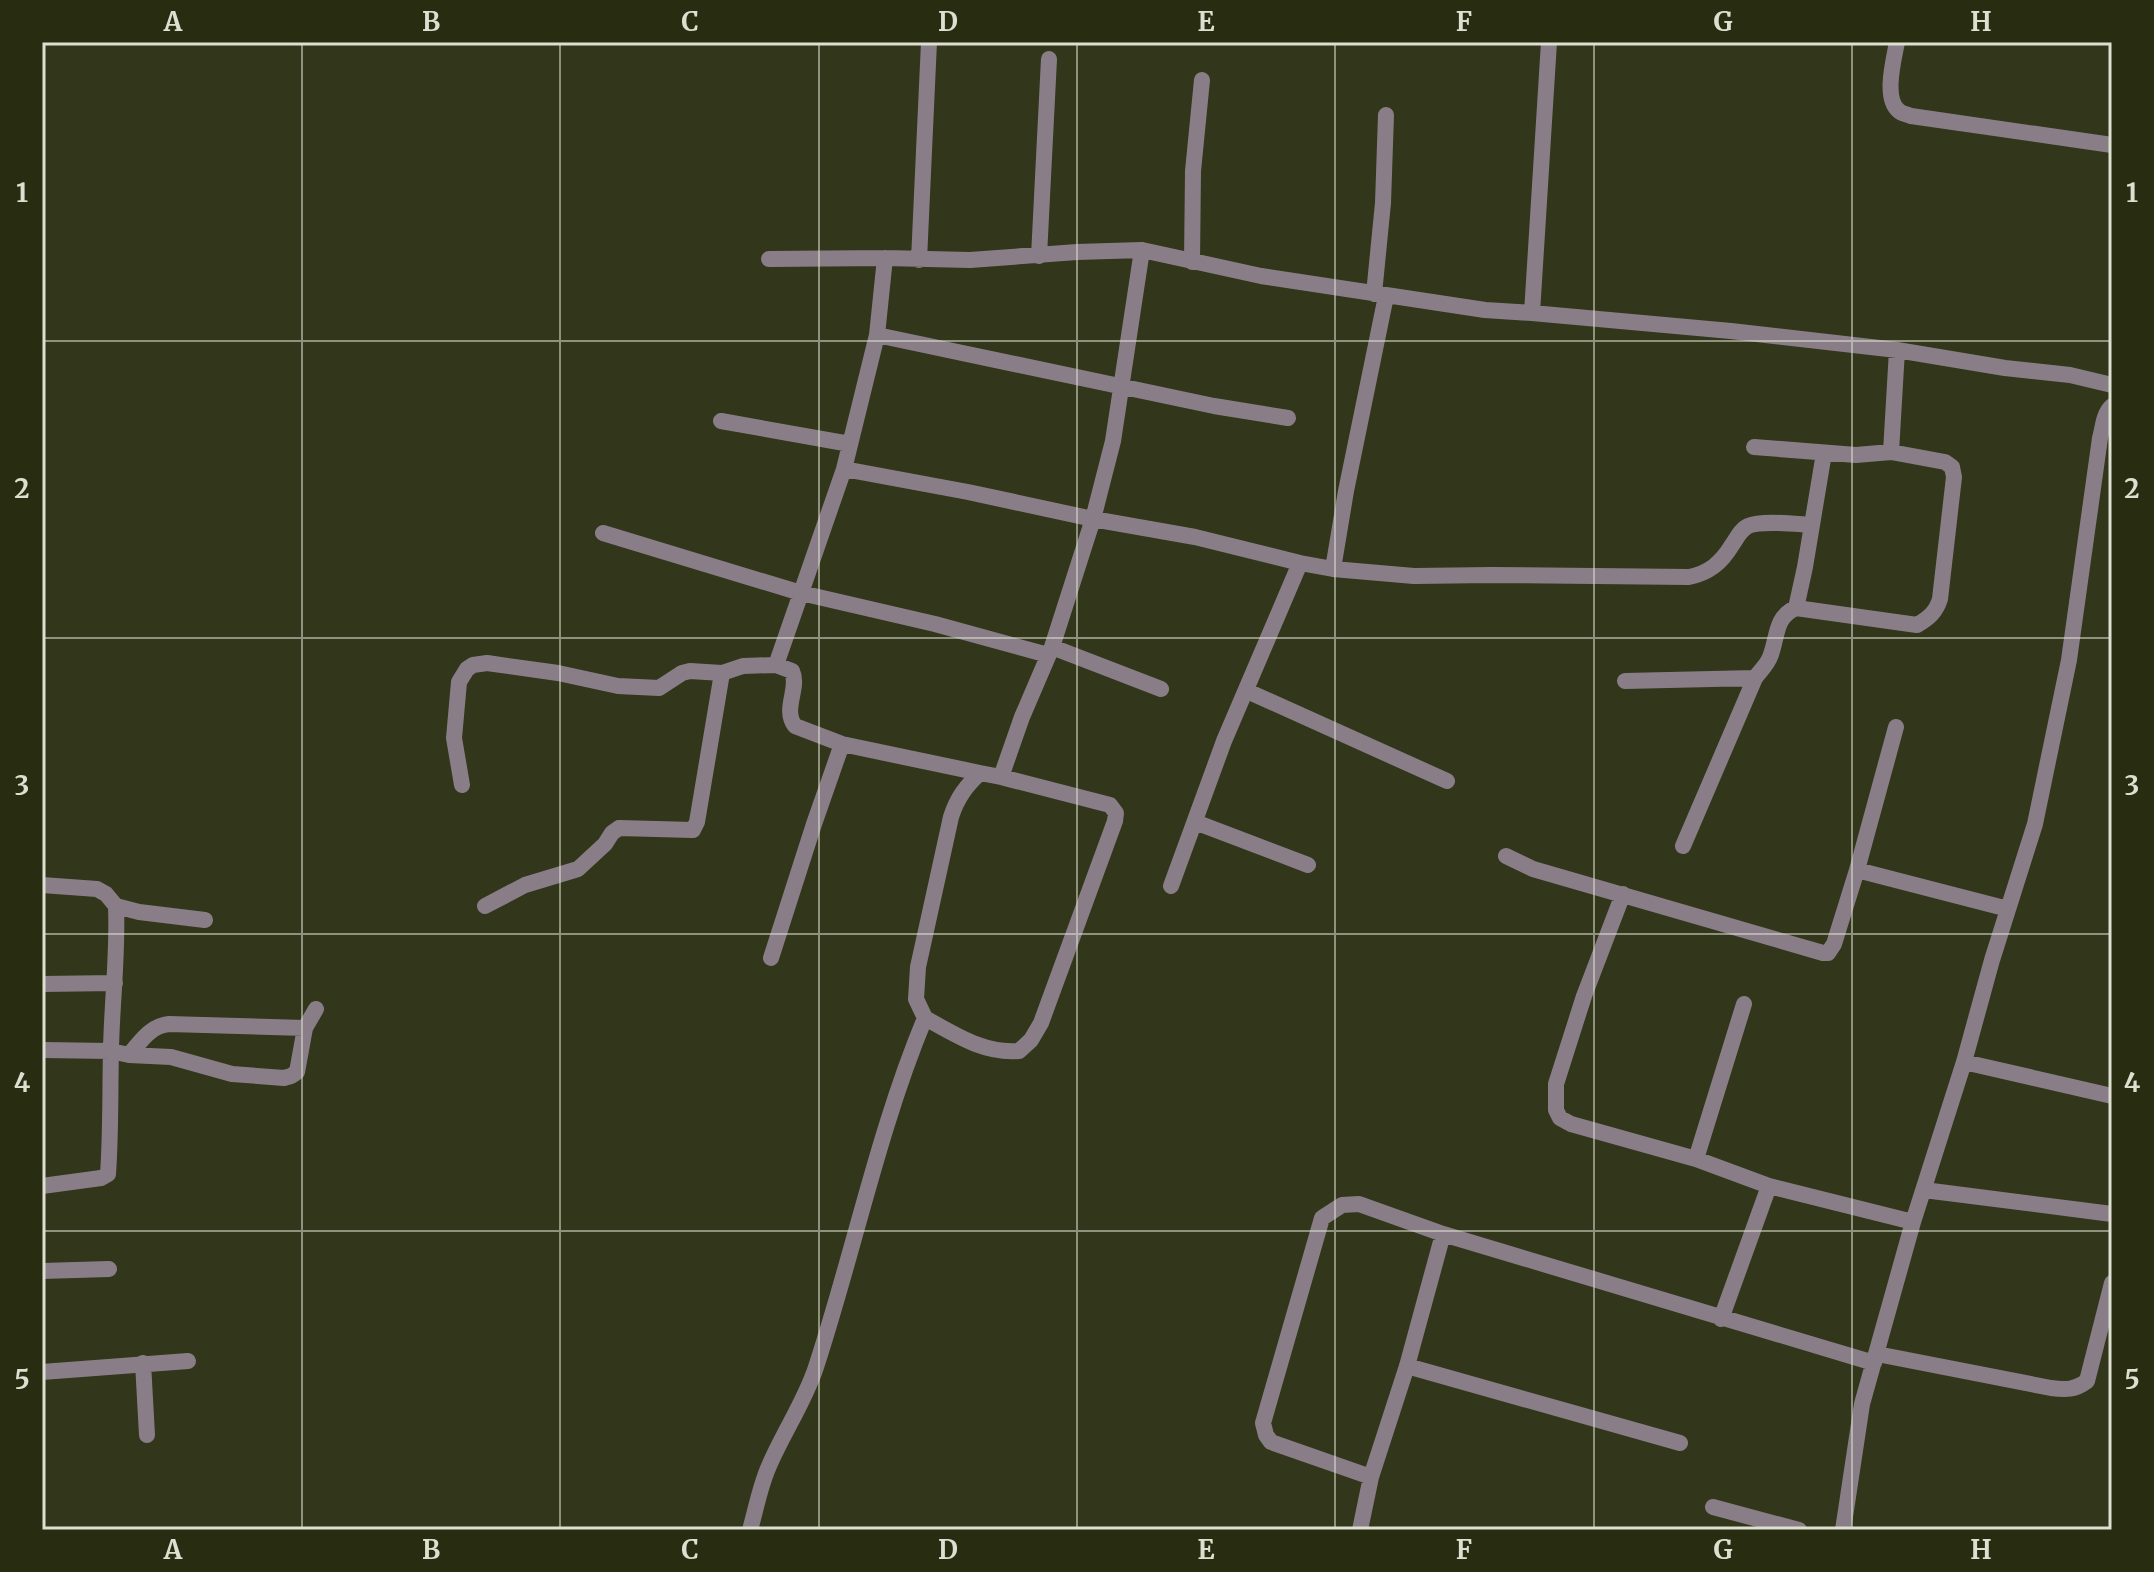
<svg xmlns="http://www.w3.org/2000/svg" width="2154" height="1572" font-family="Merriweather,serif">
<style>
.lines{fill:none;stroke-linecap:round;stroke-linejoin:round}
.minor{stroke:#897e88;stroke-width:16}
.grid{fill:none;stroke:#dde0d0;stroke-width:2;stroke-opacity:0.55}
.neatline{fill:none;stroke:#dde0d0;stroke-width:3}
.grid-label{font-size:26px;text-anchor:middle;font-weight:bold;fill:#dde0d0}
</style>
<rect width="100%" height="100%" fill="#32361a"/>
<g class="lines">
<path class="minor" d="M 1897,42 C 1894,59 1883,99 1899,111 C 1902,114 1907,114 1911,116 L 2112,145
M 1039,256 L 1049,59
M 769,259 L 885,258 L 970,260 L 1077,252 L 1142,250 L 1261,276 L 1485,310 L 1532,313 L 1731,331 L 1897,350 L 2005,368 L 2070,375 L 2112,385
M 919,260 L 929,42
M 1192,262 L 1193,171 L 1202,80
M 1374,294 L 1383,203 L 1386,115
M 1532,313 L 1549,42
M 877,335 L 1214,406 L 1288,418
M 721,421 L 850,444
M 1754,447 L 1856,455 L 1891,452 L 1945,462 L 1952,467 L 1954,477 L 1940,599 C 1936,612 1929,618 1917,625 L 1796,608
M 1891,452 L 1897,350
M 844,469 L 968,492 L 1093,519 L 1195,537 L 1300,563
M 603,533 L 801,593 L 935,624 L 1048,655
M 1333,569 L 1414,576 L 1491,575 L 1689,577 C 1709,573 1721,563 1732,545 C 1737,538 1740,530 1748,526 C 1762,520 1795,524 1811,525
M 1052,647 L 1161,689
M 776,665 L 792,671 C 800,688 782,709 795,726 L 842,744 L 980,773
M 1625,681 L 1755,678
M 1247,691 L 1447,781
M 462,785 L 454,738 L 459,682 L 467,669 L 473,665 L 487,663 L 558,673 L 618,686 L 659,688 L 682,673 L 690,671 L 722,673 L 743,666 L 776,665 L 844,469 L 877,335 L 885,258
M 1195,822 L 1308,865
M 1683,846 L 1755,678 C 1760,671 1767,665 1770,657 C 1778,638 1774,617 1796,608 L 1805,567 L 1824,453
M 1506,856 L 1533,869 L 1823,953 L 1828,953 L 1834,944 L 1857,870 L 2008,909
M 1857,870 L 1896,727
M 42,885 L 97,889 L 106,894 L 116,906 L 139,912 L 205,920
M 1171,886 L 1224,741 L 1300,563 L 1333,569 L 1346,491 L 1386,296
M 1623,894 L 1584,996 L 1556,1084 L 1556,1110 L 1560,1118 L 1571,1124 L 1696,1159 L 1769,1186 L 1913,1222
M 485,906 L 525,885 L 578,869 L 605,844 L 612,833 L 619,828 L 693,830 L 697,822 L 722,673
M 771,958 L 814,824 L 842,744
M 42,984 L 115,983
M 925,1018 C 956,1035 984,1054 1019,1051 L 1031,1040 L 1041,1023 L 1115,821 L 1116,813 L 1110,805 L 1001,777
M 42,1050 L 111,1051 L 129,1055 L 171,1057 L 232,1074 L 284,1078 L 291,1076 L 297,1072 L 305,1028 L 316,1009
M 129,1055 C 141,1041 150,1026 169,1024 L 305,1028
M 1964,1062 L 2112,1096
M 1696,1159 L 1744,1004
M 42,1186 L 101,1178 L 108,1174 C 111,1132 110,1091 111,1049 C 112,1001 118,954 116,906
M 1924,1190 L 2112,1214
M 42,1271 L 109,1269
M 1721,1319 L 1769,1186
M 1877,1354 L 2051,1388 C 2066,1390 2075,1390 2087,1381 L 2112,1283
M 143,1363 L 147,1435
M 1407,1366 L 1680,1443
M 42,1372 L 188,1361
M 1371,1477 L 1271,1442 L 1266,1435 L 1263,1423 L 1322,1218 L 1342,1205 L 1359,1204 L 1443,1234
M 1713,1507 L 1799,1530
M 750,1530 C 756,1509 760,1486 769,1466 C 783,1433 805,1401 816,1367 C 854,1251 878,1131 925,1018 L 916,999 L 918,967 L 951,817 C 957,798 966,786 980,773 L 1001,777 L 1022,717 L 1052,647 L 1093,519 L 1113,441 L 1142,250
M 1360,1530 L 1371,1477 L 1407,1366 L 1443,1234 L 1874,1363
M 1843,1530 L 1862,1404 L 1913,1222 L 1964,1062 L 1992,960 L 2035,824 L 2069,660 L 2100,438 C 2103,428 2103,414 2112,406"/>
</g>
<path class="grid" d="M 302,42 L 302,1530M 560,42 L 560,1530M 819,42 L 819,1530M 1077,42 L 1077,1530M 1335,42 L 1335,1530M 1594,42 L 1594,1530M 1852,42 L 1852,1530M 42,341 L 2112,341M 42,638 L 2112,638M 42,934 L 2112,934M 42,1231 L 2112,1231"/>
<rect width="2154" height="1572" fill="none" stroke="#282c10" stroke-width="88"/>
<rect x="44" y="44" width="2066" height="1484" class="neatline"/>
<g class="grid-label">
<text x="173" y="31">A</text>
<text x="431" y="31">B</text>
<text x="690" y="31">C</text>
<text x="948" y="31">D</text>
<text x="1206" y="31">E</text>
<text x="1464" y="31">F</text>
<text x="1723" y="31">G</text>
<text x="1981" y="31">H</text>
<text x="22" y="202">1</text>
<text x="2132" y="202">1</text>
<text x="22" y="498">2</text>
<text x="2132" y="498">2</text>
<text x="22" y="795">3</text>
<text x="2132" y="795">3</text>
<text x="22" y="1092">4</text>
<text x="2132" y="1092">4</text>
<text x="22" y="1389">5</text>
<text x="2132" y="1389">5</text>
<text x="173" y="1559">A</text>
<text x="431" y="1559">B</text>
<text x="690" y="1559">C</text>
<text x="948" y="1559">D</text>
<text x="1206" y="1559">E</text>
<text x="1464" y="1559">F</text>
<text x="1723" y="1559">G</text>
<text x="1981" y="1559">H</text>
</g>
</svg>
